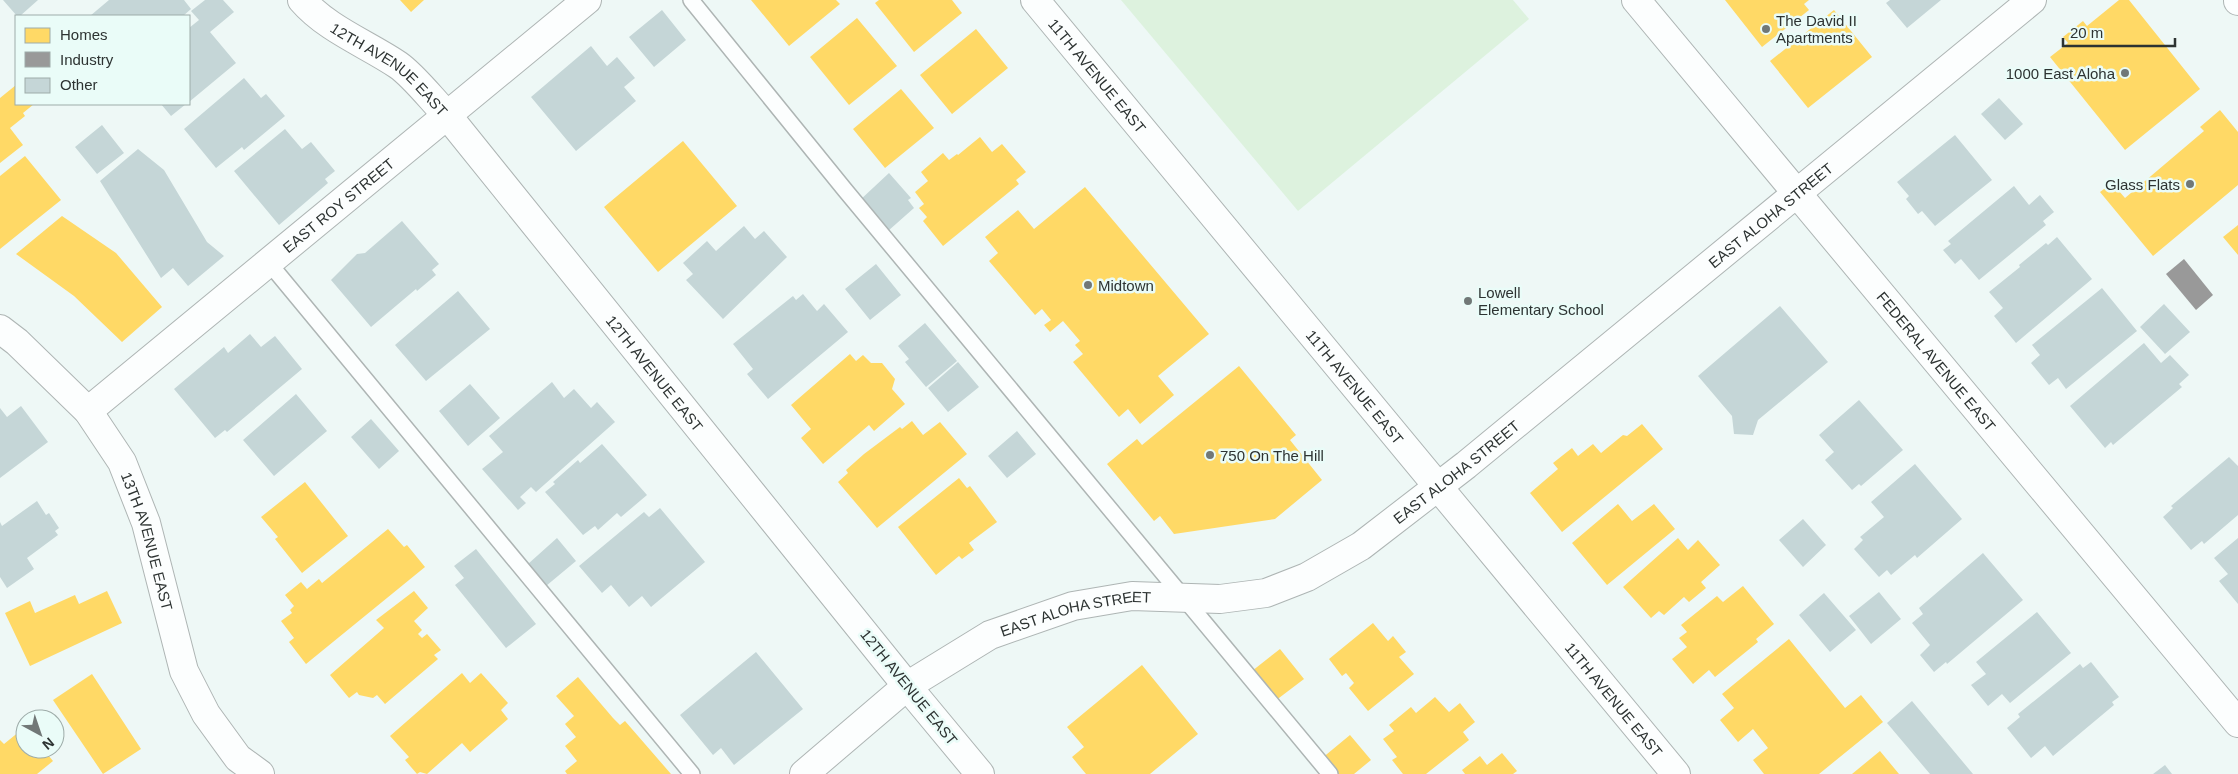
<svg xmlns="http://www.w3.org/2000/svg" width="2238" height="774" font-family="Helvetica,sans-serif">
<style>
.green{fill:#ddf2de}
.homes{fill:#ffd966}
.industry{fill:#999}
.building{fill:#c5d6d7}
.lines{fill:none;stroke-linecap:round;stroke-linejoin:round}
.lane-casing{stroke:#aeb5b4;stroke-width:18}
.street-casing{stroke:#aeb5b4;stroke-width:30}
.secondary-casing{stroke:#aeb5b4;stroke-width:30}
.lane{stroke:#fcfefe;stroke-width:15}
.street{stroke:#fcfefe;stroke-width:28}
.secondary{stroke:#fcfefe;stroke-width:28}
.poi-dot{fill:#717877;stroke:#eafcf8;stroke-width:2}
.labels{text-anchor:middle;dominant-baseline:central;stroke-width:5;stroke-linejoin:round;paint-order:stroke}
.poi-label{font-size:15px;fill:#2d3332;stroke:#eafcf8;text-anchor:start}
.street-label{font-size:15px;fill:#2d3332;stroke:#eafcf8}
</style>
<rect width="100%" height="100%" fill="#eef8f6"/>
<path class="green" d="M 1121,0 L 1513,0 L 1529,19 L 1298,211 Z"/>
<path class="homes" d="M 400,0 L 424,0 L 411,12 Z
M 751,0 L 836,0 L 840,4 L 789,46 Z
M 879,0 L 952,0 L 962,13 L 914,52 L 875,3 Z
M 1725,0 L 1809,0 L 1804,4 L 1809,10 L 1762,47 Z
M 2119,0 L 2129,0 L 2200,89 L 2125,150 L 2050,57 L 2068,43 L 2063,37 L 2083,21 L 2087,26 Z
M 1834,10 L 1872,57 L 1808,108 L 1770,61 Z
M 857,18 L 897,66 L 849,105 L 810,57 Z
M 976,29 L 1008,68 L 952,114 L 920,75 Z
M 16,85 L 16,104 L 34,104 L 23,113 L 25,116 L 10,128 L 23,145 L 0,163 L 0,98 Z
M 901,89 L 934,128 L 885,168 L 853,129 Z
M 2220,110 L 2238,132 L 2238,185 L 2153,256 L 2100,192 L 2112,183 L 2125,198 L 2204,131 L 2200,127 Z
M 980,137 L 992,152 L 1002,144 L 1026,172 L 1016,180 L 1019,184 L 943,246 L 923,221 L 927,217 L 919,208 L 924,204 L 915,192 L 928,181 L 921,172 L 943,153 L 949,160 L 957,154 L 958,155 Z
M 683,141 L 737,206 L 658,272 L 604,207 Z
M 25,156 L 61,200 L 0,249 L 0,176 Z
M 1085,187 L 1209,334 L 1158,376 L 1174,395 L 1140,424 L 1128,409 L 1119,417 L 1073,362 L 1083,354 L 1075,345 L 1080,341 L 1063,321 L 1050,332 L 1044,325 L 1051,320 L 1042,309 L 1035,315 L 989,261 L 998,253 L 985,237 L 1018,210 L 1034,229 Z
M 62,216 L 116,253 L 162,307 L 122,342 L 74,296 L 16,254 Z
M 2238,225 L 2238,255 L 2223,237 Z
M 850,354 L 856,361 L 863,355 L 871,363 L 882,363 L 895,379 L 892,389 L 905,404 L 874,431 L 869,425 L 823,464 L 801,438 L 811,429 L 791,405 Z
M 1239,366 L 1296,435 L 1290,440 L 1322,480 L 1275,519 L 1174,534 L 1160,516 L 1154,521 L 1107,464 L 1137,439 L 1142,445 Z
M 912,421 L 923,435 L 940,422 L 967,454 L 877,528 L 838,482 L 848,473 L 846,470 L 864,454 L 900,427 L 902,429 Z
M 1642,424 L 1663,449 L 1562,532 L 1530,493 L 1558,469 L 1553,463 L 1572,448 L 1578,456 L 1593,444 L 1601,453 L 1623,435 L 1627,436 Z
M 959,478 L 967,488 L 970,486 L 997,522 L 969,543 L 974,550 L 962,559 L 959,556 L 936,575 L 898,527 Z
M 305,482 L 348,536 L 302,573 L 275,539 L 278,537 L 261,517 Z
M 1618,504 L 1632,521 L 1654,504 L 1675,529 L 1607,585 L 1572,543 Z
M 388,529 L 404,547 L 407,545 L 425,567 L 306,664 L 289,642 L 294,638 L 281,621 L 292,613 L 290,610 L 294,606 L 285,595 L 301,582 L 307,589 L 319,579 L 322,583 Z
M 1678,538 L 1688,550 L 1698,540 L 1720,565 L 1701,582 L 1706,588 L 1689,602 L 1684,597 L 1664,615 L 1659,611 L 1651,618 L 1623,587 Z
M 1743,586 L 1774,624 L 1756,639 L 1758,642 L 1715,677 L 1709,670 L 1693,684 L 1672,659 L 1687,647 L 1679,638 L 1687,632 L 1681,625 L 1717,596 L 1723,602 Z
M 107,591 L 122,623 L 30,666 L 5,613 L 30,601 L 35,613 L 75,595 L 79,604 Z
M 414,591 L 428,608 L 414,621 L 422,630 L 418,634 L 422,638 L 427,634 L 441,650 L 434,655 L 438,659 L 385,704 L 377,695 L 373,698 L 359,695 L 357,692 L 349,698 L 330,675 L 384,628 L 376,620 Z
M 1373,623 L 1388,641 L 1393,636 L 1406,652 L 1399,657 L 1414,674 L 1368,711 L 1349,688 L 1354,683 L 1346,673 L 1342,676 L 1329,659 Z
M 1789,639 L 1845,708 L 1861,695 L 1883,722 L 1819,774 L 1764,774 L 1753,760 L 1768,748 L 1753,729 L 1738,742 L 1720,720 L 1734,708 L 1722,694 Z
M 1280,649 L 1304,679 L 1275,701 L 1252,671 Z
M 1142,665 L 1198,734 L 1150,774 L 1086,774 L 1072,757 L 1084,747 L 1067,727 Z
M 462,673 L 470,683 L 481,673 L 508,703 L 501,710 L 508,719 L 470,752 L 462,743 L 427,774 L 420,772 L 417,774 L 405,760 L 409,757 L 390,736 Z
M 92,674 L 141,749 L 103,774 L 53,700 Z
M 578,677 L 613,718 L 620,725 L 625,721 L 671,774 L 567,774 L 565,771 L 577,761 L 565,746 L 576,737 L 565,724 L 574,716 L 556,696 Z
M 1435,697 L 1449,712 L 1460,703 L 1475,722 L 1463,732 L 1469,740 L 1426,774 L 1403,774 L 1392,760 L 1397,757 L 1383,739 L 1394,731 L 1389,725 L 1411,707 L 1416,713 Z
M 25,727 L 25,749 L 43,749 L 53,761 L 37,774 L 0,774 L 0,740 L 4,744 Z
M 1350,735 L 1371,760 L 1354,774 L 1334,774 L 1321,759 Z
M 1880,751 L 1899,774 L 1852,774 Z
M 1502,753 L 1517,771 L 1513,774 L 1465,774 L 1462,770 L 1480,756 L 1487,765 Z"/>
<path class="industry" d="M 2184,259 L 2213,295 L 2196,310 L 2166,274 Z"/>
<path class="building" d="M 3,0 L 38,0 L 20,16 L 17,16 Z
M 109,0 L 184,0 L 191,9 L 183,16 L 90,16 Z
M 205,0 L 223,0 L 234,12 L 210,32 L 236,63 L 189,102 L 189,28 L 199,20 L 191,11 Z
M 1890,0 L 1941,0 L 1907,28 L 1886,3 Z
M 662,10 L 686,40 L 654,67 L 629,37 Z
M 591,46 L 607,66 L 617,57 L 635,78 L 624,87 L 636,101 L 576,151 L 531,97 Z
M 244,78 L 261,98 L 266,94 L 285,116 L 244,150 L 242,147 L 216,168 L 184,129 Z
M 1999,98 L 2023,124 L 2005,140 L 1981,114 Z
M 161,104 L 186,104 L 171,116 Z
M 102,125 L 124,153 L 97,174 L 75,147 Z
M 285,129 L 302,149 L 311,142 L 335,171 L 325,179 L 328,183 L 279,225 L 234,171 Z
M 1955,135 L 1992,180 L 1935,226 L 1922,211 L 1918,214 L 1906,199 L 1909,196 L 1897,182 Z
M 138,149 L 164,170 L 207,242 L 224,256 L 188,286 L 173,268 L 161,278 L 100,181 Z
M 889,173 L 911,198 L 908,200 L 914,208 L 888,231 L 859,201 Z
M 2014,186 L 2029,205 L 2040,195 L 2054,212 L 2043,221 L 2046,225 L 1979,280 L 1961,259 L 1955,264 L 1943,250 L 1951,244 L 1948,241 Z
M 402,221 L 439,264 L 432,270 L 436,275 L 417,291 L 416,289 L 371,327 L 331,280 L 357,254 L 365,253 Z
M 744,226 L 755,239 L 764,231 L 787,257 L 723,319 L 686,280 L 693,274 L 683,263 L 707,241 L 716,251 Z
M 2057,237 L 2092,279 L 2016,343 L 1994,316 L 2003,308 L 1989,292 L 2020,267 L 2019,265 L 2046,243 L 2048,245 Z
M 876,264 L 901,295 L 870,320 L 845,289 Z
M 2102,288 L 2137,331 L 2066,389 L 2058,378 L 2049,385 L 2031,363 L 2040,355 L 2032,345 Z
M 458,291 L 490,329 L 426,381 L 395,345 Z
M 803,294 L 817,311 L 824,304 L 848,332 L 768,399 L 747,374 L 753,369 L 733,344 L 793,296 L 796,300 Z
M 2164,304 L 2190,332 L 2165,354 L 2140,327 Z
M 1780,306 L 1828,362 L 1758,420 L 1753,435 L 1734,434 L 1732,416 L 1698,376 Z
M 925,323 L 957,361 L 926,387 L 905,362 L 909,359 L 898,346 Z
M 250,334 L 261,347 L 275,336 L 302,369 L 227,432 L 225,430 L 215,438 L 174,389 L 224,347 L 228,353 Z
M 2144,343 L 2161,363 L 2170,355 L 2189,375 L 2179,384 L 2182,387 L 2113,445 L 2111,442 L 2105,448 L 2070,406 Z
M 958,362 L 979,387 L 948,412 L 928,388 Z
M 552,382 L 564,398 L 574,389 L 591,408 L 597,402 L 615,422 L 536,492 L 531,487 L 520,497 L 526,503 L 518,510 L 482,469 L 503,452 L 489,436 Z
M 470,384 L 500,418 L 468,446 L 439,411 Z
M 296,394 L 327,431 L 274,476 L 243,440 Z
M 1859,400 L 1903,450 L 1861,486 L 1859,484 L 1852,490 L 1825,460 L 1834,452 L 1819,435 Z
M 21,406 L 48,442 L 0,478 L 0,408 L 7,417 Z
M 371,419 L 399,451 L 379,469 L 351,437 Z
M 1017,431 L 1036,454 L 1007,478 L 988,456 Z
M 602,444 L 647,495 L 621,517 L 617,513 L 598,530 L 595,526 L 583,535 L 545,492 L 555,484 L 553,482 L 578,460 L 580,463 Z
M 2229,457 L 2238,466 L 2238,515 L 2204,544 L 2202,541 L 2191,550 L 2163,517 L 2173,508 L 2171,506 Z
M 1915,464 L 1962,519 L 1917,558 L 1915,555 L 1891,575 L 1887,570 L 1879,577 L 1854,549 L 1863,540 L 1860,537 L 1884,517 L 1871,502 Z
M 37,501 L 46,515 L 49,513 L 59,528 L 55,531 L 58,535 L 27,558 L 34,569 L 7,588 L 0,577 L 0,522 L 2,526 Z
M 660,508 L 705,562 L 651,607 L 642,596 L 629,607 L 611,585 L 602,593 L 579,566 L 644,512 L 649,517 Z
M 1803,519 L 1826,545 L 1803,567 L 1779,540 Z
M 557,538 L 576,561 L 546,586 L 528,564 Z
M 2238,538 L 2238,604 L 2219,581 L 2228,574 L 2214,558 Z
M 476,549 L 536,624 L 506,648 L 455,585 L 464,578 L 454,566 Z
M 1983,553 L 2023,600 L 1947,664 L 1946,662 L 1934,672 L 1920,655 L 1930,645 L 1912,623 L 1923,614 L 1919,608 Z
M 1879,592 L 1901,619 L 1871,644 L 1849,616 Z
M 1824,593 L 1856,630 L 1830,652 L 1799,615 Z
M 2037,612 L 2071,653 L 2010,703 L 2002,694 L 1988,706 L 1971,685 L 1986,674 L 1976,662 Z
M 756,652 L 803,709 L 734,765 L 721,748 L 713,755 L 680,715 Z
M 2091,662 L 2119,697 L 2112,702 L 2114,705 L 2053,756 L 2045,746 L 2031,758 L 2007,728 L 2020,717 L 2018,714 L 2080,664 L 2083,668 Z
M 1912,701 L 1973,774 L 1930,774 L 1887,723 Z
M 2165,765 L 2172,774 L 2153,774 Z"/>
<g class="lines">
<g class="lane-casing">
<path id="lane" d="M 691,0 L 845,190 L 1330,774
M 269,263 L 692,774"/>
</g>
<g class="street-casing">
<g id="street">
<path id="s1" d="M 1035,0 L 1676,774"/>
<path id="s2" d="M 1636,0 L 2238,723"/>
<path id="s3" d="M 0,329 L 17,342 L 88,411 L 122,462 L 146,523 L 184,671 L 206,714 L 238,758 L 260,774"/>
<path id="s4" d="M 88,411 L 587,0"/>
<path d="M 907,686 L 980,774"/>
</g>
</g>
<g class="secondary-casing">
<g id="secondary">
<path id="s5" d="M 302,0 C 327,29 367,44 398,65 C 414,76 433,101 447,115 L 907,686"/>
<path d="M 2238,0 L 2238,1"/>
<path id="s6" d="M 804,774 L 907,686 L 990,635 L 1073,606 L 1132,596 L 1220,599 L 1266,593 L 1307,577 L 1361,546 L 1466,465 L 2032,0"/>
</g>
</g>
<use href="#lane" class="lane"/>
<use href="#street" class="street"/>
<use href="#secondary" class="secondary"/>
</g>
<g class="poi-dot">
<circle cx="1766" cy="29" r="5"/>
<circle cx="2125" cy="73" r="5"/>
<circle cx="2190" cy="184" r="5"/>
<circle cx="1088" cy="285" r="5"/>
<circle cx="1468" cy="301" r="5"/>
<circle cx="1210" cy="455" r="5"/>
</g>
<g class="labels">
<g class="poi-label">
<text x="1776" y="20">The David II<tspan x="1776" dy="17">Apartments</tspan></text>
<text x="2115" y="73" text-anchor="end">1000 East Aloha</text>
<text x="2180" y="184" text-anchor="end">Glass Flats</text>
<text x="1098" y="285">Midtown</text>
<text x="1478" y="292">Lowell<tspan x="1478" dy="17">Elementary School</tspan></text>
<text x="1220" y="455">750 On The Hill</text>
</g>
<g class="street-label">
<text stroke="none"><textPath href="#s5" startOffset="112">12TH AVENUE EAST</textPath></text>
<text stroke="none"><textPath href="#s1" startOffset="98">11TH AVENUE EAST</textPath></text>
<text stroke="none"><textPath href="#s4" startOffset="324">EAST ROY STREET</textPath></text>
<text stroke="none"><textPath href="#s6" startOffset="1148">EAST ALOHA STREET</textPath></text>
<text stroke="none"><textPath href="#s2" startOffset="470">FEDERAL AVENUE EAST</textPath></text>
<text stroke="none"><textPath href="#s5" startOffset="518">12TH AVENUE EAST</textPath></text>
<text stroke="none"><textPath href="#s1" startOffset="502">11TH AVENUE EAST</textPath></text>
<text stroke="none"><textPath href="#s6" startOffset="742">EAST ALOHA STREET</textPath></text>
<text stroke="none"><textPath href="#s3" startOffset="265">13TH AVENUE EAST</textPath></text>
<text stroke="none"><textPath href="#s6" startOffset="322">EAST ALOHA STREET</textPath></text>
<text transform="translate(909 687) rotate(51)">12TH AVENUE EAST</text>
<text stroke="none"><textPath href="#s1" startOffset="908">11TH AVENUE EAST</textPath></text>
</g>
</g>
<rect x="15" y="15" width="175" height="90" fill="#eafcf8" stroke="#9eaca9"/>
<rect x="25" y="28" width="25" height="15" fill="#ffd966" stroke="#9eaca9"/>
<text x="60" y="40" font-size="15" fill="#2d3332">Homes</text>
<rect x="25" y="52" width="25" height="15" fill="#999999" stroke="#9eaca9"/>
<text x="60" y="65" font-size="15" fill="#2d3332">Industry</text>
<rect x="25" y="78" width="25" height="15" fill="#c5d6d7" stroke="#9eaca9"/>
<text x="60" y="90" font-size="15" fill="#2d3332">Other</text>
<g transform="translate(40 734) rotate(140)"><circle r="24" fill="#eafcf8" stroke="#9eaca9"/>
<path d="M0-4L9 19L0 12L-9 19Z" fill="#717877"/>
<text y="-8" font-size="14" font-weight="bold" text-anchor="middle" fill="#2d3332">N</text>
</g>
<path d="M2063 38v8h112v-8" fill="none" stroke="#2d3332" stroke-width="2.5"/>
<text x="2070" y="38" font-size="15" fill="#2d3332" stroke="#eafcf8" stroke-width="4" paint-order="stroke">20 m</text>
</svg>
